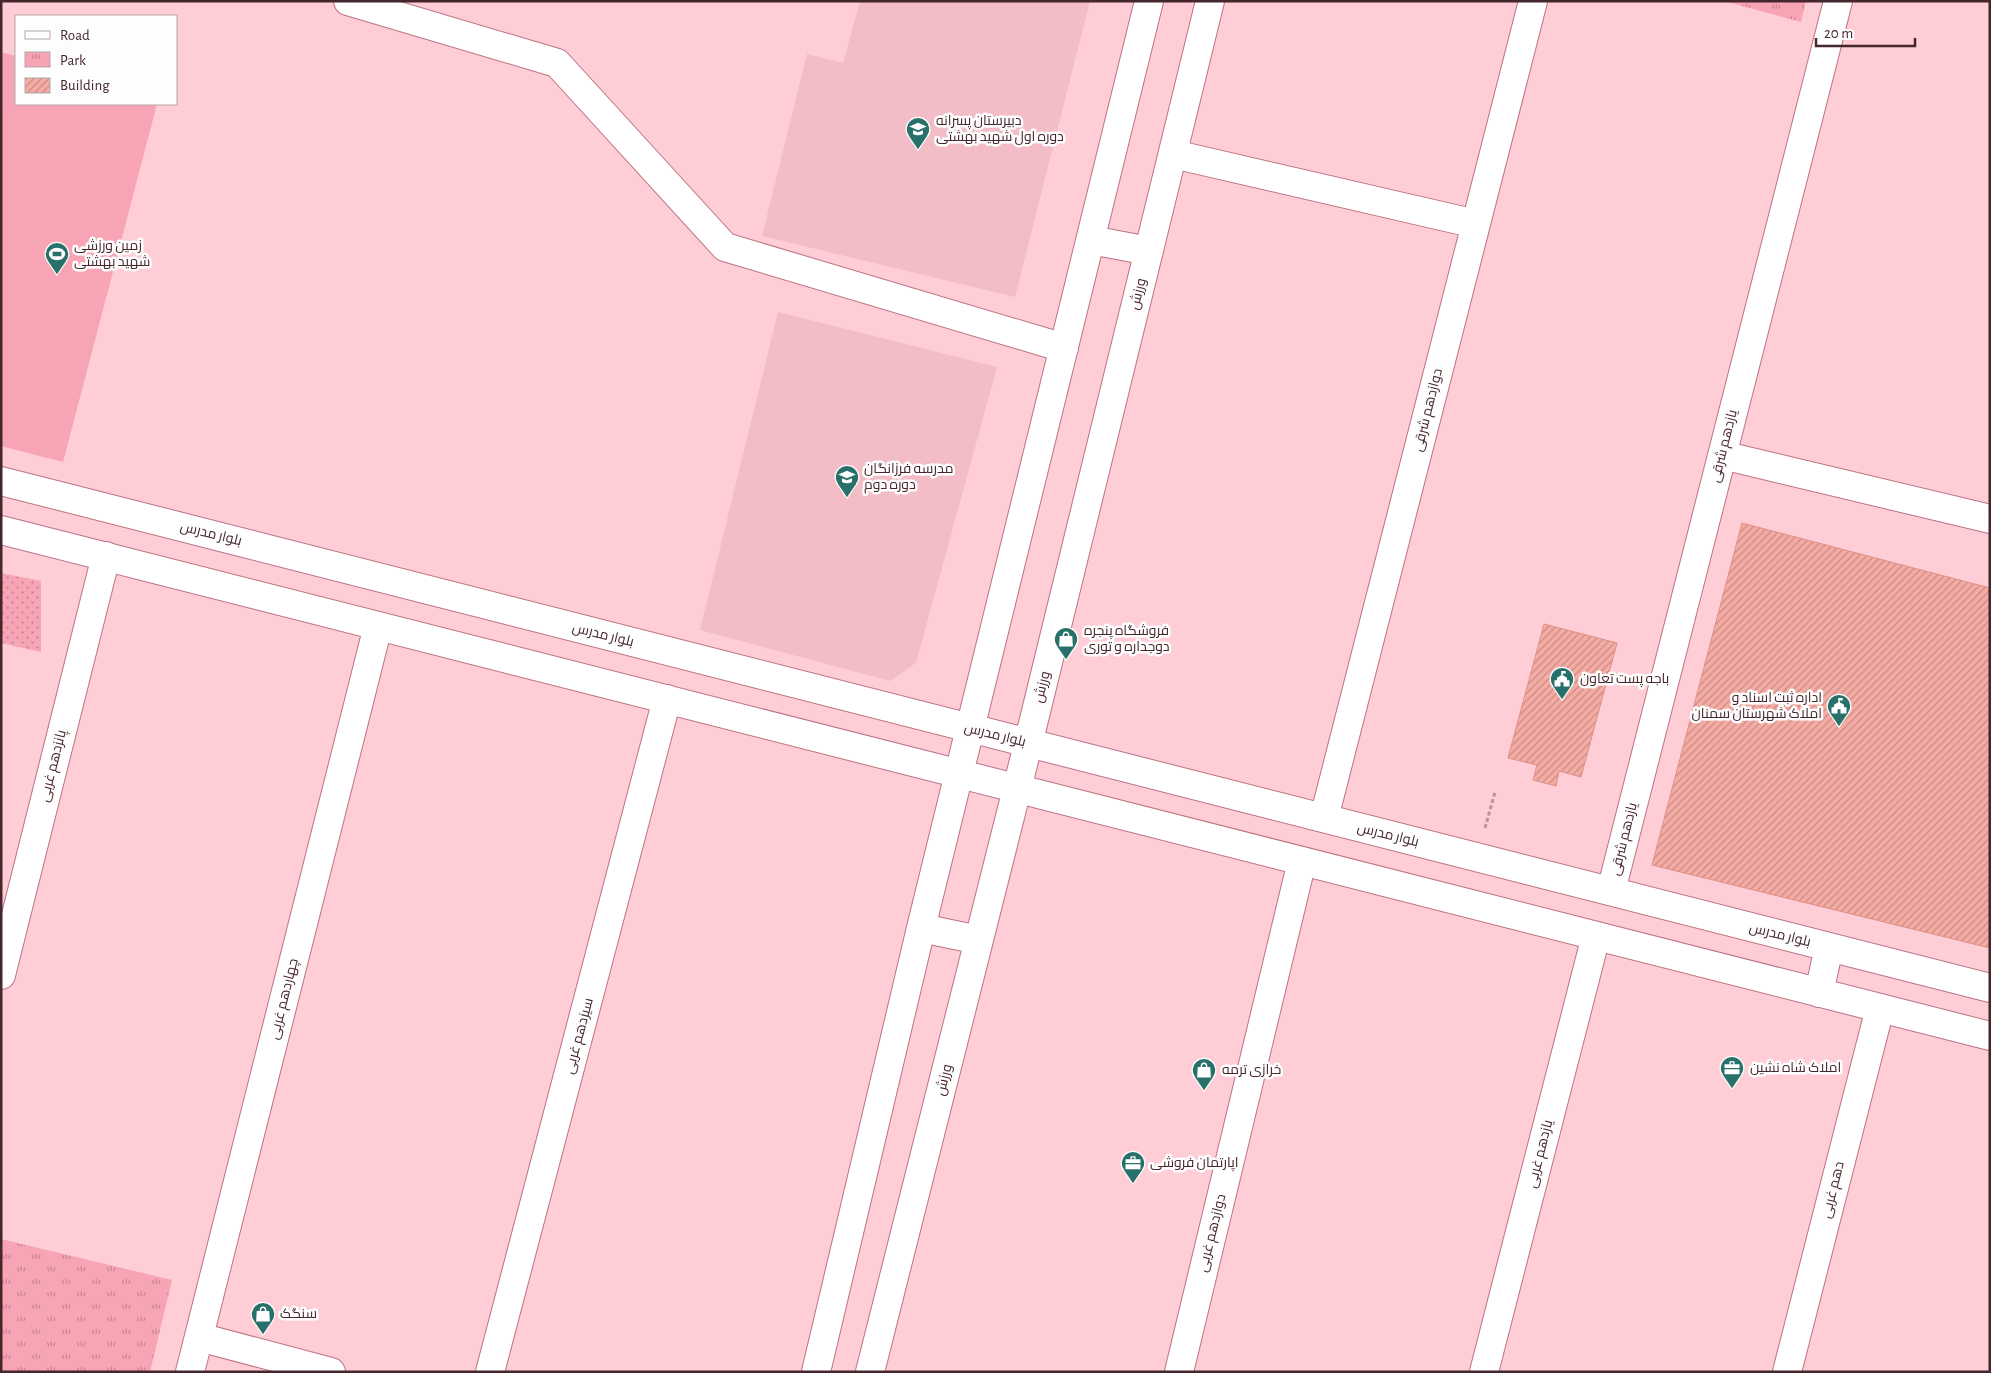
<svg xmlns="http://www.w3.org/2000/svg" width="1991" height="1373" font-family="'Alegreya Sans',Cairo,sans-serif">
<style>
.built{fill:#f2bdc6}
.grass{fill:url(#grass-dots)}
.park{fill:url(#park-tufts)}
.garden{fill:#f7a4b4}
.building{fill:url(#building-hatch);stroke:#dc8f86}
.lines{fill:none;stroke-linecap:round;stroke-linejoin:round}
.street-casing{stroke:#bd7282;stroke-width:30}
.secondary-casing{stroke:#bd7282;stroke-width:30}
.path{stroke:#be929a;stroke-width:3;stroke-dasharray:4 2.5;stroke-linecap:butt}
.street{stroke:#fff;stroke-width:28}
.secondary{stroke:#fff;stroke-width:28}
.labels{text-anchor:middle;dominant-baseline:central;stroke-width:5;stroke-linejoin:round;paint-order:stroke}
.poi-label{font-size:14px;fill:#45262c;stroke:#fdfdfd;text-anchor:start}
.street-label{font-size:14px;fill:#45262c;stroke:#fdfdfd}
</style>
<defs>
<pattern id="grass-dots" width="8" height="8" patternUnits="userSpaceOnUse" patternTransform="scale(1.25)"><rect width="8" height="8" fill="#f7a4b4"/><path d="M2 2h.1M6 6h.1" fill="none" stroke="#ca8593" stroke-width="1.8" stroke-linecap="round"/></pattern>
<pattern id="park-tufts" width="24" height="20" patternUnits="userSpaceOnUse" patternTransform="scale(1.25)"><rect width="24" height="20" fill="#f7a4b4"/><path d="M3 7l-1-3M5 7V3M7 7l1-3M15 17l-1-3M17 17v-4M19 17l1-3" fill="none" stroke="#ca8593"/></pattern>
<pattern id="building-hatch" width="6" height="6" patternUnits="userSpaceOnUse" patternTransform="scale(1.25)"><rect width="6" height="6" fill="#f5aca4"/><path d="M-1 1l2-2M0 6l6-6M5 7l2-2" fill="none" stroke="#c88c86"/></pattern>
</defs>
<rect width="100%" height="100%" fill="#ffcdd5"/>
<path class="built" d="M 860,1 L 1090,1 L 1015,297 L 762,236 L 807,54 L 843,63 Z
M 778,312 L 997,367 L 916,663 L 890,681 L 700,630 Z"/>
<path class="grass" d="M 1,573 L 41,581 L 41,652 L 1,643 Z"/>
<path class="park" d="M 1724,1 L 1806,1 L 1801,22 Z
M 1,1239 L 172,1280 L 150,1372 L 1,1372 Z"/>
<path class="garden" d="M 1,52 L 16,56 L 16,104 L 157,104 L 63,462 L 1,446 Z"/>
<path class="building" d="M 1742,523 L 1990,588 L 1990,948 L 1652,865 Z
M 1544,624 L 1617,643 L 1581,777 L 1559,771 L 1556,786 L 1533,780 L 1537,765 L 1508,758 Z"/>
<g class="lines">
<g class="street-casing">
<path id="street" d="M 348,1 L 557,63 L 725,247 L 1064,348
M 1173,154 L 1476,224
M 1722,455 L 1990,519
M 1324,818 L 1533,1
M 1611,891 L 1838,1
M 1,975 L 106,556
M 199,1337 L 331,1372
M 190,1372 L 378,626
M 490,1372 L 667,699
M 1179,1372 L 1302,861
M 1484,1372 L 1596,936
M 1787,1372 L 1880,1008"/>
</g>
<g class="secondary-casing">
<path id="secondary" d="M 1091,240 L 1149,251
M 1,481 L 1990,988
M 1,530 L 1990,1036
M 921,928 L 979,940
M 1819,993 L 1829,947
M 816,1372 L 921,928 L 1149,1
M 870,1372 L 1017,789 L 1210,1"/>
</g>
<path class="path" d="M 1485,828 L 1495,792"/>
<use href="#street" class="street"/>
<use href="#secondary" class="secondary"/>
</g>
<defs>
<g id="school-pin" transform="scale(1.25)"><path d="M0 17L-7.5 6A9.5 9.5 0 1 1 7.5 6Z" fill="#28706a" stroke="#fdfdfd"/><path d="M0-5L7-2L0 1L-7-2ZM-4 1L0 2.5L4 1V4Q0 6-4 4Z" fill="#fff"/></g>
<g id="stadium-pin" transform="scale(1.25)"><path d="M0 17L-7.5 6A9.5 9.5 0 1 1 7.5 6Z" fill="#28706a" stroke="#fdfdfd"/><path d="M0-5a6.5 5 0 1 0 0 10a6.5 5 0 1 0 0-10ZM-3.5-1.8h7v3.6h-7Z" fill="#fff"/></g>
<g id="shop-pin" transform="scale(1.25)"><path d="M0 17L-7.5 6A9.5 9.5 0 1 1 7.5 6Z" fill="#28706a" stroke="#fdfdfd"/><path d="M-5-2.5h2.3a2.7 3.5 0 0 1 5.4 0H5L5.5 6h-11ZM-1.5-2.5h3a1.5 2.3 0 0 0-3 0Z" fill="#fff"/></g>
<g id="civic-pin" transform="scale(1.25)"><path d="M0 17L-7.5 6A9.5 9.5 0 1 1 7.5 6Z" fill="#28706a" stroke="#fdfdfd"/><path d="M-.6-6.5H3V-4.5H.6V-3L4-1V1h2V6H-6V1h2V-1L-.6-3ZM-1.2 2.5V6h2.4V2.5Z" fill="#fff"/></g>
<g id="office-pin" transform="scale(1.25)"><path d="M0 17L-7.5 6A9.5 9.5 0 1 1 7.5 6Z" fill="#28706a" stroke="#fdfdfd"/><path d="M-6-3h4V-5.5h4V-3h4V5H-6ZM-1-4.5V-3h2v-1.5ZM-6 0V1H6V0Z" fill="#fff"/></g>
</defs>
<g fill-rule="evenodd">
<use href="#school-pin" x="918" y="129"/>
<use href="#stadium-pin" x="57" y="254"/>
<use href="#school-pin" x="847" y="477"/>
<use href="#shop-pin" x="1066" y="639"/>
<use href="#civic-pin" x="1562" y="679"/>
<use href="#civic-pin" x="1839" y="706"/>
<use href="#office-pin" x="1732" y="1068"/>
<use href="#shop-pin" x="1204" y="1070"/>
<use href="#office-pin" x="1133" y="1163"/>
<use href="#shop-pin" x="263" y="1314"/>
</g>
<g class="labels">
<g class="poi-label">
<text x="936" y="121">دبیرستان پسرانه<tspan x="936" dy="16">دوره اول شهید بهشتی</tspan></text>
<text x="74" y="246">زمین ورزشی<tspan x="74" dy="16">شهید بهشتی</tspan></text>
<text x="864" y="469">مدرسه فرزانگان<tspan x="864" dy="16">دوره دوم</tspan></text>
<text x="1084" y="631">فروشگاه پنجره<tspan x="1084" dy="16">دوجداره و توری</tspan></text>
<text x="1580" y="679">باجه پست تعاون</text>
<text x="1822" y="698" text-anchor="end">اداره ثبت اسناد و<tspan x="1822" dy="16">املاک شهرستان سمنان</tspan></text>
<text x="1750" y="1068">املاک شاه نشین</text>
<text x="1222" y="1070">خرازی ترمه</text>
<text x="1150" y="1163">اپارتمان فروشی</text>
<text x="280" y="1314">سنگک</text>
</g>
<g class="street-label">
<text transform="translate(1138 294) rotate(-76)">ورزش</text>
<text transform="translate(1428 410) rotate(-76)">دوازدهم شرقی</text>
<text transform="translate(1724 446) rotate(-76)">یازدهم شرقی</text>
<text transform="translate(211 534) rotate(14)">بلوار مدرس</text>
<text transform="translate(603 635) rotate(14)">بلوار مدرس</text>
<text transform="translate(1042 687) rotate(-76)">ورزش</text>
<text transform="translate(995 735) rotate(14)">بلوار مدرس</text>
<text transform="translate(53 766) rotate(-76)">پانزدهم غربی</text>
<text transform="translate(1388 835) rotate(14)">بلوار مدرس</text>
<text transform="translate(1624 839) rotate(-76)">یازدهم شرقی</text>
<text transform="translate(1780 935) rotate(14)">بلوار مدرس</text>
<text transform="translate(284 999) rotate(-76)">چهاردهم غربی</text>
<text transform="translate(579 1036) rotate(-75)">سیزدهم غربی</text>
<text transform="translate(944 1080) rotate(-76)">ورزش</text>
<text transform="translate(1540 1154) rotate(-76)">یازدهم غربی</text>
<text transform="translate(1833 1190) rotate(-76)">دهم غربی</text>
<text transform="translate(1212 1233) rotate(-76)">دوازدهم غربی</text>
</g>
</g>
<rect width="1991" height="1373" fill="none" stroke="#45262c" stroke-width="5"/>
<rect x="15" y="15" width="162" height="90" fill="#fdfdfd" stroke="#b3a7a9"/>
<rect x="25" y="31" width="25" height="8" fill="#ffffff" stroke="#b3a7a9"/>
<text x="60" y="40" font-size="15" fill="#45262c">Road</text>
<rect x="25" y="52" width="25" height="15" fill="url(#park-tufts)" stroke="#b3a7a9"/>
<text x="60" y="65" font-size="15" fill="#45262c">Park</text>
<rect x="25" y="78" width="25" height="15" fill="url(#building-hatch)" stroke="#b3a7a9"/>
<text x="60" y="90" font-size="15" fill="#45262c">Building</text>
<path d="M1816 38v8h99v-8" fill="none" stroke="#45262c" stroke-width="2.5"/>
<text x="1824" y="38" font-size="15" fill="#45262c" stroke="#fdfdfd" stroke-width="4" paint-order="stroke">20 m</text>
</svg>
